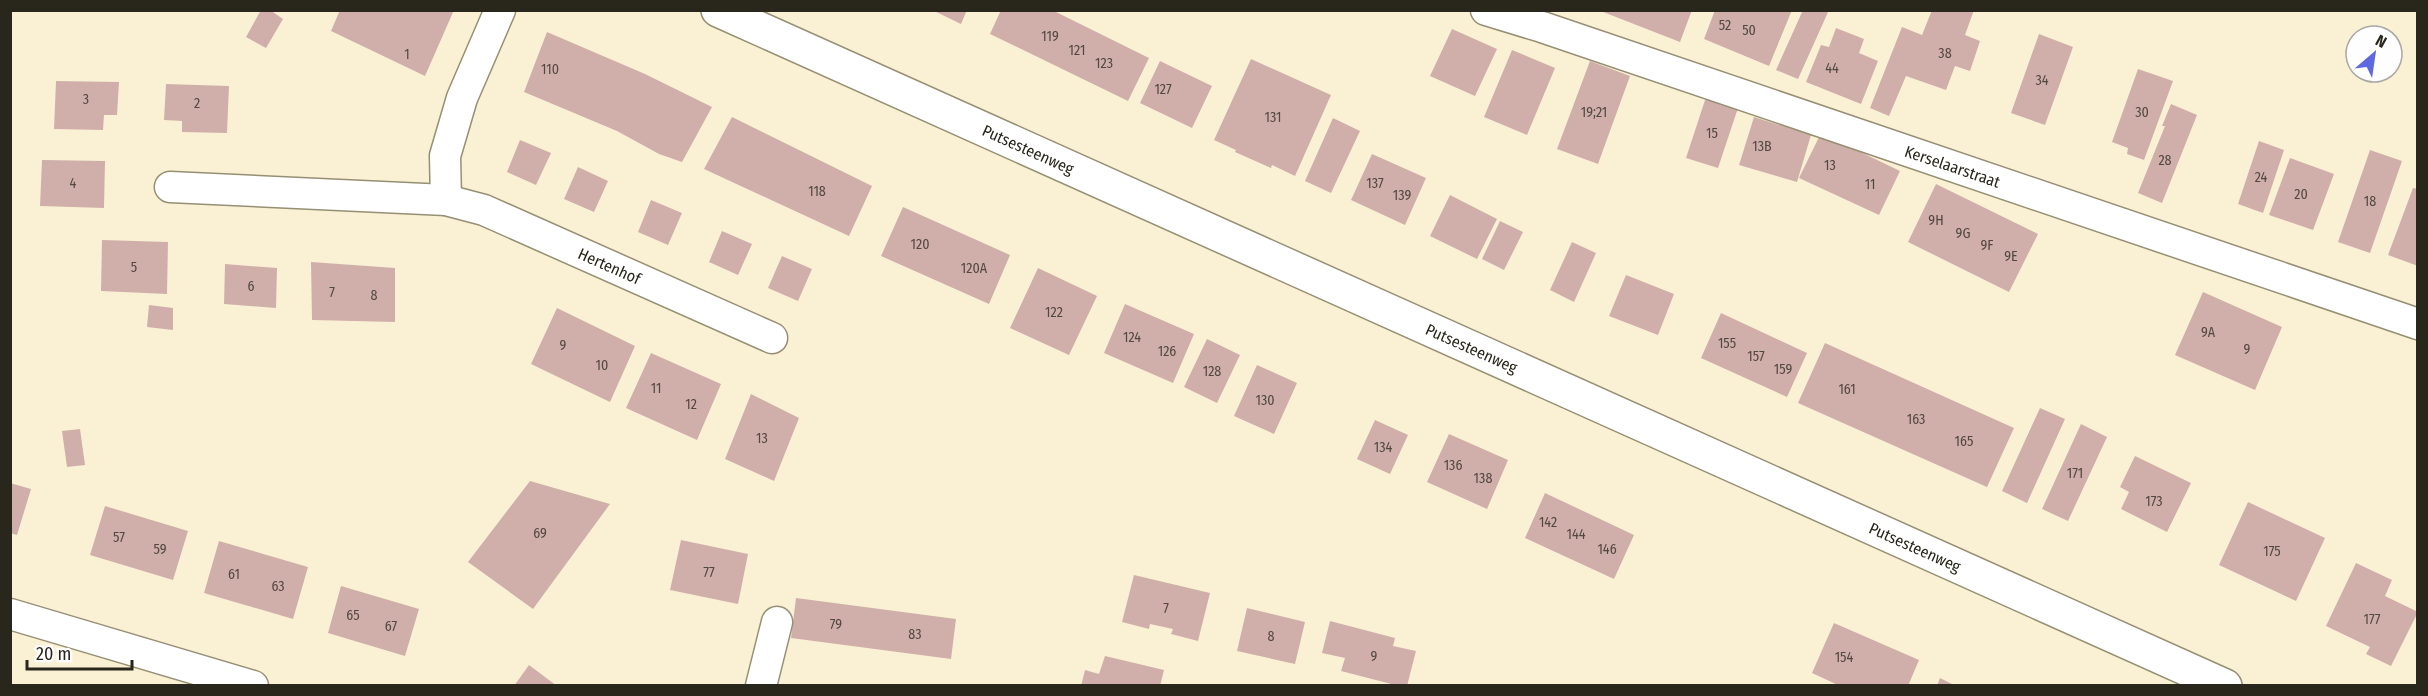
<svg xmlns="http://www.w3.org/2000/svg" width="2428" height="696" font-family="'Fira Sans Condensed',sans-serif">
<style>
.building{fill:#d0afaa}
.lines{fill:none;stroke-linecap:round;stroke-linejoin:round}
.street-casing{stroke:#968f74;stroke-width:33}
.secondary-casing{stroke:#968f74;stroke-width:36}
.street{stroke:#fff;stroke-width:30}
.secondary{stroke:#fff;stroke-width:33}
.labels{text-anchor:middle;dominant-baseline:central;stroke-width:4.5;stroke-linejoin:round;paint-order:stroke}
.number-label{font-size:14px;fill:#53483f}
.street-label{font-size:16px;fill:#29261b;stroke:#fefefe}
</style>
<rect width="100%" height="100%" fill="#faf1d4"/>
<path class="building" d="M 261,10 L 270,10 L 283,19 L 266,48 L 246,37 Z
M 340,10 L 454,10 L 425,76 L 331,31 Z
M 932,10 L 967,10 L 961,24 Z
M 1001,10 L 1052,10 L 1149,58 L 1128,101 L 990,34 Z
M 1598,10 L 1692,10 L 1680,42 Z
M 1715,10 L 1792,10 L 1769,66 L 1704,39 Z
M 1803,10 L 1829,10 L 1798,79 L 1776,70 Z
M 1932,10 L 1974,10 L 1965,35 L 1980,41 L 1970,71 L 1955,66 L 1946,90 L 1906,76 L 1889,116 L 1870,108 L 1902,27 L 1922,35 Z
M 1836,28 L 1864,39 L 1859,53 L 1878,61 L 1861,104 L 1806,82 L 1821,45 L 1829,47 Z
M 1452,29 L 1497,49 L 1475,96 L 1430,76 Z
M 547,32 L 645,74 L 712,107 L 682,162 L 659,154 L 617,131 L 524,92 Z
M 2039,34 L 2073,47 L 2045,125 L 2011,113 Z
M 1512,50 L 1555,68 L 1527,135 L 1484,117 Z
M 1251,59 L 1331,95 L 1295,176 L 1272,165 L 1271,168 L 1235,152 L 1236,150 L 1214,140 Z
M 1160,61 L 1212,86 L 1192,128 L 1140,103 Z
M 1590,61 L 1630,76 L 1598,164 L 1557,149 Z
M 2138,69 L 2173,81 L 2144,160 L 2127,154 L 2128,148 L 2112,142 Z
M 56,81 L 119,82 L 117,115 L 104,115 L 103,130 L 54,129 Z
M 166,84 L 229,86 L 227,133 L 182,132 L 182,121 L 164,120 Z
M 1706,97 L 1738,108 L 1718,168 L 1686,158 Z
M 2171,104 L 2197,115 L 2162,203 L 2138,193 L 2165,126 L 2162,126 Z
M 732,117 L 872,186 L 849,236 L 704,169 Z
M 1754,117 L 1811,135 L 1797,182 L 1739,165 Z
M 1333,118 L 1360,131 L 1331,193 L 1305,181 Z
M 1821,133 L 1900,171 L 1879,215 L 1799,178 Z
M 520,140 L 551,153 L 536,185 L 507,172 Z
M 2259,141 L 2284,150 L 2263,213 L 2238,204 Z
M 2370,150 L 2402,161 L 2370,253 L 2338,242 Z
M 1372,154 L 1426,178 L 1405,225 L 1351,200 Z
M 2290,158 L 2334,174 L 2313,230 L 2269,215 Z
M 42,160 L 105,161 L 104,208 L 40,206 Z
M 578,167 L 608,181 L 594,212 L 564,199 Z
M 1936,184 L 2038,234 L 2009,292 L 1908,242 Z
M 2413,188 L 2418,189 L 2418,266 L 2388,255 Z
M 1450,195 L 1497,219 L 1477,259 L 1430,236 Z
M 651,200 L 682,213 L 668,245 L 638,232 Z
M 903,207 L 1010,255 L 989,304 L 881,256 Z
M 1500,221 L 1523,232 L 1504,270 L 1482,259 Z
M 722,231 L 752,244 L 738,275 L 709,262 Z
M 102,240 L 168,242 L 167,294 L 101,291 Z
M 1572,242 L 1596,253 L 1574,302 L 1550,290 Z
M 782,256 L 812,269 L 798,301 L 768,288 Z
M 311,262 L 395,268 L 395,322 L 312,320 Z
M 225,264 L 277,268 L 276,308 L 224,304 Z
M 1038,268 L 1097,296 L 1069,355 L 1010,328 Z
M 1626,275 L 1674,294 L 1658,335 L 1609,316 Z
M 2203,292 L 2282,327 L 2255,390 L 2175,355 Z
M 1125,304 L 1194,334 L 1173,383 L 1104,353 Z
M 149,305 L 173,308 L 173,330 L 147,327 Z
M 557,308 L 635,346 L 610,402 L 531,364 Z
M 1721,313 L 1807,353 L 1787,397 L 1701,358 Z
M 1207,339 L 1240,355 L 1217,403 L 1184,387 Z
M 1825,343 L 2014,428 L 1987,487 L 1798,403 Z
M 651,353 L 721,384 L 697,440 L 626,408 Z
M 1257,365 L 1297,383 L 1274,434 L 1234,416 Z
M 751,394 L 799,418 L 774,481 L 725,459 Z
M 2040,408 L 2065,419 L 2027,503 L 2002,491 Z
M 1375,420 L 1408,435 L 1390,474 L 1357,459 Z
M 2081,424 L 2107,437 L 2068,521 L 2042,509 Z
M 80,429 L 85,465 L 67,467 L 62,431 Z
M 1449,434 L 1508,460 L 1487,509 L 1427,482 Z
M 2135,456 L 2191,483 L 2167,532 L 2121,509 L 2129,492 L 2120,487 Z
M 530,481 L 610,504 L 533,609 L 468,562 Z
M 10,483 L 31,489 L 17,535 L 10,533 Z
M 1545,493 L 1634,535 L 1614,579 L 1525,538 Z
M 2248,502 L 2325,538 L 2296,601 L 2219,565 Z
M 105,506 L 188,531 L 173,580 L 90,555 Z
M 681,540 L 748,554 L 738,604 L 670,590 Z
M 219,541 L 308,567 L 293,619 L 204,593 Z
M 2356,563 L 2392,580 L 2385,596 L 2418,612 L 2391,666 L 2366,654 L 2370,647 L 2326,626 Z
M 1134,575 L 1210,593 L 1198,641 L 1171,634 L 1173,629 L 1150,624 L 1149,629 L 1122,622 Z
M 341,586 L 419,609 L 405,656 L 328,633 Z
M 796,598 L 956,619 L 951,659 L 791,638 Z
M 1247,608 L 1305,622 L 1295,664 L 1237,651 Z
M 1330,621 L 1395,638 L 1393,646 L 1416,651 L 1407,686 L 1399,686 L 1341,671 L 1345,658 L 1322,653 Z
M 1834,623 L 1919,660 L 1908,686 L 1840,686 L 1812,673 Z
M 1105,656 L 1164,670 L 1160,686 L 1081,686 L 1085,670 L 1099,674 Z
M 529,665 L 557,686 L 514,686 Z
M 1940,678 L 1956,686 L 1937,686 Z"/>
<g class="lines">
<g class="street-casing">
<g id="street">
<path id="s1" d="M 1486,10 L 1542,27 L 2418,324"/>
<path id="s2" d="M 170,187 L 446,200 L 484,210 L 772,338"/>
<path d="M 446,200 L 445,156 L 462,98 L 500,10"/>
<path d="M 10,614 L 253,686"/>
<path d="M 761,686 L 777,622"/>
</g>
</g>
<g class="secondary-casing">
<g id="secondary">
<path id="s3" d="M 718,10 L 2225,686"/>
</g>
</g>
<use href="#street" class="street"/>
<use href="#secondary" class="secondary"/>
</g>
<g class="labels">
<g class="number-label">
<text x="1725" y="25">52</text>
<text x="1749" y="30">50</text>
<text x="1050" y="36">119</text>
<text x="1077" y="50">121</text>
<text x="1945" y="53">38</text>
<text x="407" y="54">1</text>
<text x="1104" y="63">123</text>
<text x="1832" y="68">44</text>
<text x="550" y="69">110</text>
<text x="2042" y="80">34</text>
<text x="1163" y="89">127</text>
<text x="86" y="99">3</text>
<text x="197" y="103">2</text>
<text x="1594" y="112">19;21</text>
<text x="2142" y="112">30</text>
<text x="1273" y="117">131</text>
<text x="1712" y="133">15</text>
<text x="1762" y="146">13B</text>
<text x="2165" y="160">28</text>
<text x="1830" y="165">13</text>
<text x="2261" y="177">24</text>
<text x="73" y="183">4</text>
<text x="1375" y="183">137</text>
<text x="1870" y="184">11</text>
<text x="817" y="191">118</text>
<text x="2301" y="194">20</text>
<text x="1402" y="195">139</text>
<text x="2370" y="201">18</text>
<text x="1936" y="220">9H</text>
<text x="1963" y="233">9G</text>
<text x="920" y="244">120</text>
<text x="1987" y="245">9F</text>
<text x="2011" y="256">9E</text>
<text x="134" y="267">5</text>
<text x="974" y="268">120A</text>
<text x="251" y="286">6</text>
<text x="332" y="292">7</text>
<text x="374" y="295">8</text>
<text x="1054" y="312">122</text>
<text x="2208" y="332">9A</text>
<text x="1132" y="337">124</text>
<text x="1727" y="343">155</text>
<text x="563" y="345">9</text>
<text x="2247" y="349">9</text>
<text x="1167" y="351">126</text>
<text x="1756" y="356">157</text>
<text x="602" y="365">10</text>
<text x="1783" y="369">159</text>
<text x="1212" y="371">128</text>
<text x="656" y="388">11</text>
<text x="1847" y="389">161</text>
<text x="1265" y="400">130</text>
<text x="691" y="404">12</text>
<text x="1916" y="419">163</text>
<text x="762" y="438">13</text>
<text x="1964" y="441">165</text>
<text x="1383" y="447">134</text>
<text x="1453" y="465">136</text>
<text x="2075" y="473">171</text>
<text x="1483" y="478">138</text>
<text x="2154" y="501">173</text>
<text x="1548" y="522">142</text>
<text x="540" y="533">69</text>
<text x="1576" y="534">144</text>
<text x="119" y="537">57</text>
<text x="160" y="549">59</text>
<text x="1607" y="549">146</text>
<text x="2272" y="551">175</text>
<text x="709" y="572">77</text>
<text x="234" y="574">61</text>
<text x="278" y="586">63</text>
<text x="1166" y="608">7</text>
<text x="353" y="615">65</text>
<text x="2372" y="619">177</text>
<text x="836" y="624">79</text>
<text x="391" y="626">67</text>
<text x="915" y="634">83</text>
<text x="1271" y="636">8</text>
<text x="1374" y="656">9</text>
<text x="1844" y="657">154</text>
</g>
<g class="street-label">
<text stroke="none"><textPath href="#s3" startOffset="340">Putsesteenweg</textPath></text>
<text stroke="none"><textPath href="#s1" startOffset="492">Kerselaarstraat</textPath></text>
<text stroke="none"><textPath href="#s2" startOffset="453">Hertenhof</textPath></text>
<text stroke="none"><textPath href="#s3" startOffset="826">Putsesteenweg</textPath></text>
<text stroke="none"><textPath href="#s3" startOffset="1312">Putsesteenweg</textPath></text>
</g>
</g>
<rect width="2428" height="696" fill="none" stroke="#29261b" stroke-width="24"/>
<g transform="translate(2374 54) rotate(29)"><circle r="28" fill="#fefefe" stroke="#a9a8a3" stroke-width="1.5"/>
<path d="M0-4.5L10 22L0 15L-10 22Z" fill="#5e69e0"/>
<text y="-9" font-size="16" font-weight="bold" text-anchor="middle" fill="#29261b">N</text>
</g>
<path d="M27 660v9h105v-9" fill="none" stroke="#29261b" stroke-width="3"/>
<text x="36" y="660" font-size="18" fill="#29261b" stroke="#fefefe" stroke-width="4.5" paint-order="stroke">20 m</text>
</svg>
